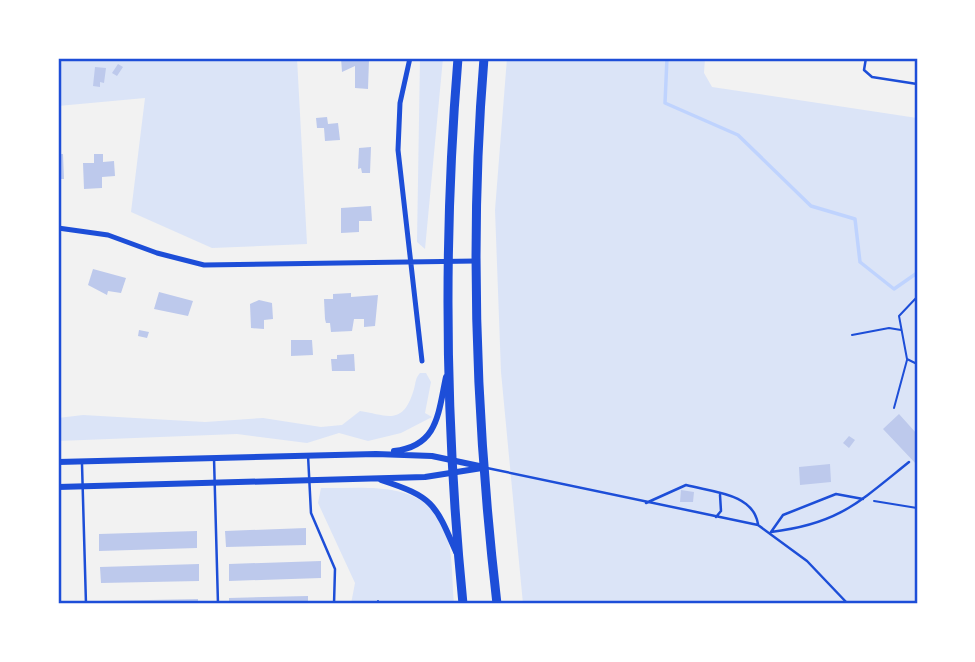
<svg xmlns="http://www.w3.org/2000/svg" width="975" height="662" font-family="'Playfair Display',serif">
<style>
.green{fill:#dbe4f7}
.lines{fill:none;stroke-linecap:round;stroke-linejoin:round}
.stream{stroke:#bfd3fe;stroke-width:3.5}
.building{fill:#bdc9ec}
.path{stroke:#1d4ed8;stroke-width:2}
.service{stroke:#1d4ed8;stroke-width:2.5}
.minor{stroke:#1d4ed8;stroke-width:5}
.tertiary{stroke:#1d4ed8;stroke-width:6}
.trunk{stroke:#1d4ed8;stroke-width:9}
.neatline{fill:none;stroke:#1d4ed8;stroke-width:2.5}
</style>
<rect width="100%" height="100%" fill="#f2f2f2"/>
<path class="green" d="M 58,58 L 297,58 L 307,244 L 212,248 L 131,212 L 145,98 L 58,106 Z
M 420,58 L 443,58 L 425,249 L 417,242 Z
M 507,58 L 705,58 L 704,73 L 712,87 L 917,118 L 917,604 L 523,604 L 501,372 L 495,210 Z
M 420,373 L 426,373 L 431,382 L 425,413 L 432,417 L 401,433 L 368,441 L 339,433 L 307,443 L 237,434 L 58,441 L 58,418 L 83,415 L 205,422 L 263,418 L 321,427 L 342,425 L 360,411 C 387,415 403,427 414,389 C 416,382 415,379 420,373 Z
M 321,488 C 372,489 431,478 448,540 C 453,560 452,584 454,604 L 351,604 L 355,583 L 318,503 Z"/>
<g class="lines">
<path class="stream" d="M 667,58 L 665,103 L 738,135 L 811,206 L 855,219 L 860,262 L 894,289 L 917,273"/>
</g>
<path class="building" d="M 341,58 L 369,60 L 368,89 L 355,88 L 355,66 L 342,72 Z
M 118,64 L 123,67 L 117,76 L 112,73 Z
M 95,67 L 106,68 L 104,83 L 100,82 L 100,87 L 93,86 Z
M 327,117 L 328,124 L 338,123 L 340,140 L 325,141 L 324,128 L 317,128 L 316,118 Z
M 371,147 L 370,173 L 362,173 L 361,168 L 358,169 L 359,148 Z
M 58,154 L 63,154 L 64,179 L 58,179 Z
M 94,154 L 103,154 L 103,162 L 114,161 L 115,176 L 102,177 L 102,188 L 84,189 L 83,163 L 94,163 Z
M 371,206 L 372,221 L 359,221 L 359,232 L 341,233 L 341,208 Z
M 93,269 L 126,278 L 121,293 L 108,291 L 107,295 L 88,285 Z
M 159,292 L 193,301 L 188,316 L 154,309 Z
M 351,293 L 351,297 L 378,295 L 375,326 L 364,327 L 364,319 L 354,319 L 352,331 L 331,332 L 330,323 L 326,323 L 325,319 L 324,299 L 333,299 L 333,294 Z
M 259,300 L 272,303 L 273,319 L 264,320 L 264,329 L 251,328 L 250,304 Z
M 139,330 L 149,332 L 147,338 L 138,336 Z
M 291,340 L 312,340 L 313,355 L 291,356 Z
M 354,354 L 355,371 L 332,371 L 331,359 L 337,359 L 337,355 Z
M 899,414 L 917,434 L 917,465 L 883,429 Z
M 849,436 L 855,440 L 849,448 L 843,443 Z
M 830,464 L 831,482 L 800,485 L 799,467 Z
M 681,490 L 694,492 L 693,502 L 680,502 Z
M 306,528 L 306,545 L 226,547 L 225,531 Z
M 197,531 L 197,548 L 99,551 L 99,534 Z
M 321,561 L 321,578 L 229,581 L 229,564 Z
M 199,564 L 199,581 L 101,583 L 100,567 Z
M 308,596 L 308,604 L 229,604 L 229,598 Z
M 198,599 L 198,604 L 101,604 L 101,601 Z"/>
<g class="lines">
<path class="path" d="M 917,297 L 899,316 L 907,359 L 917,364
M 852,335 L 889,328 L 901,330
M 894,408 L 907,360
M 874,501 L 917,508
M 378,604 L 378,601"/>
<path class="service" d="M 866,58 L 864,70 L 872,77 L 917,84
M 308,455 L 311,513 L 335,569 L 334,604
M 214,458 L 218,604
M 82,464 L 86,604
M 487,468 L 758,525 L 807,561 L 848,604
M 646,503 L 686,485 C 712,492 753,493 758,524
M 716,517 L 721,511 L 720,495
M 771,532 C 838,524 858,503 909,462
M 771,532 L 783,515 L 836,494 L 863,499"/>
<path class="minor" d="M 410,58 L 400,103 L 398,150 L 422,361
M 58,228 L 108,235 L 157,253 L 204,265 L 476,261"/>
<path class="tertiary" d="M 394,451 C 438,446 438,414 446,377
M 58,462 L 376,454 L 432,456 L 484,467
M 381,480 C 433,497 435,503 456,552
M 58,487 L 425,477 L 482,468"/>
<path class="trunk" d="M 458,58 C 443,240 445,422 463,604
M 484,58 C 469,240 476,423 497,604"/>
</g>
<rect width="975" height="662" fill="none" stroke="#ffffff" stroke-width="119"/>
<rect x="60" y="60" width="856" height="542" class="neatline"/>
</svg>
